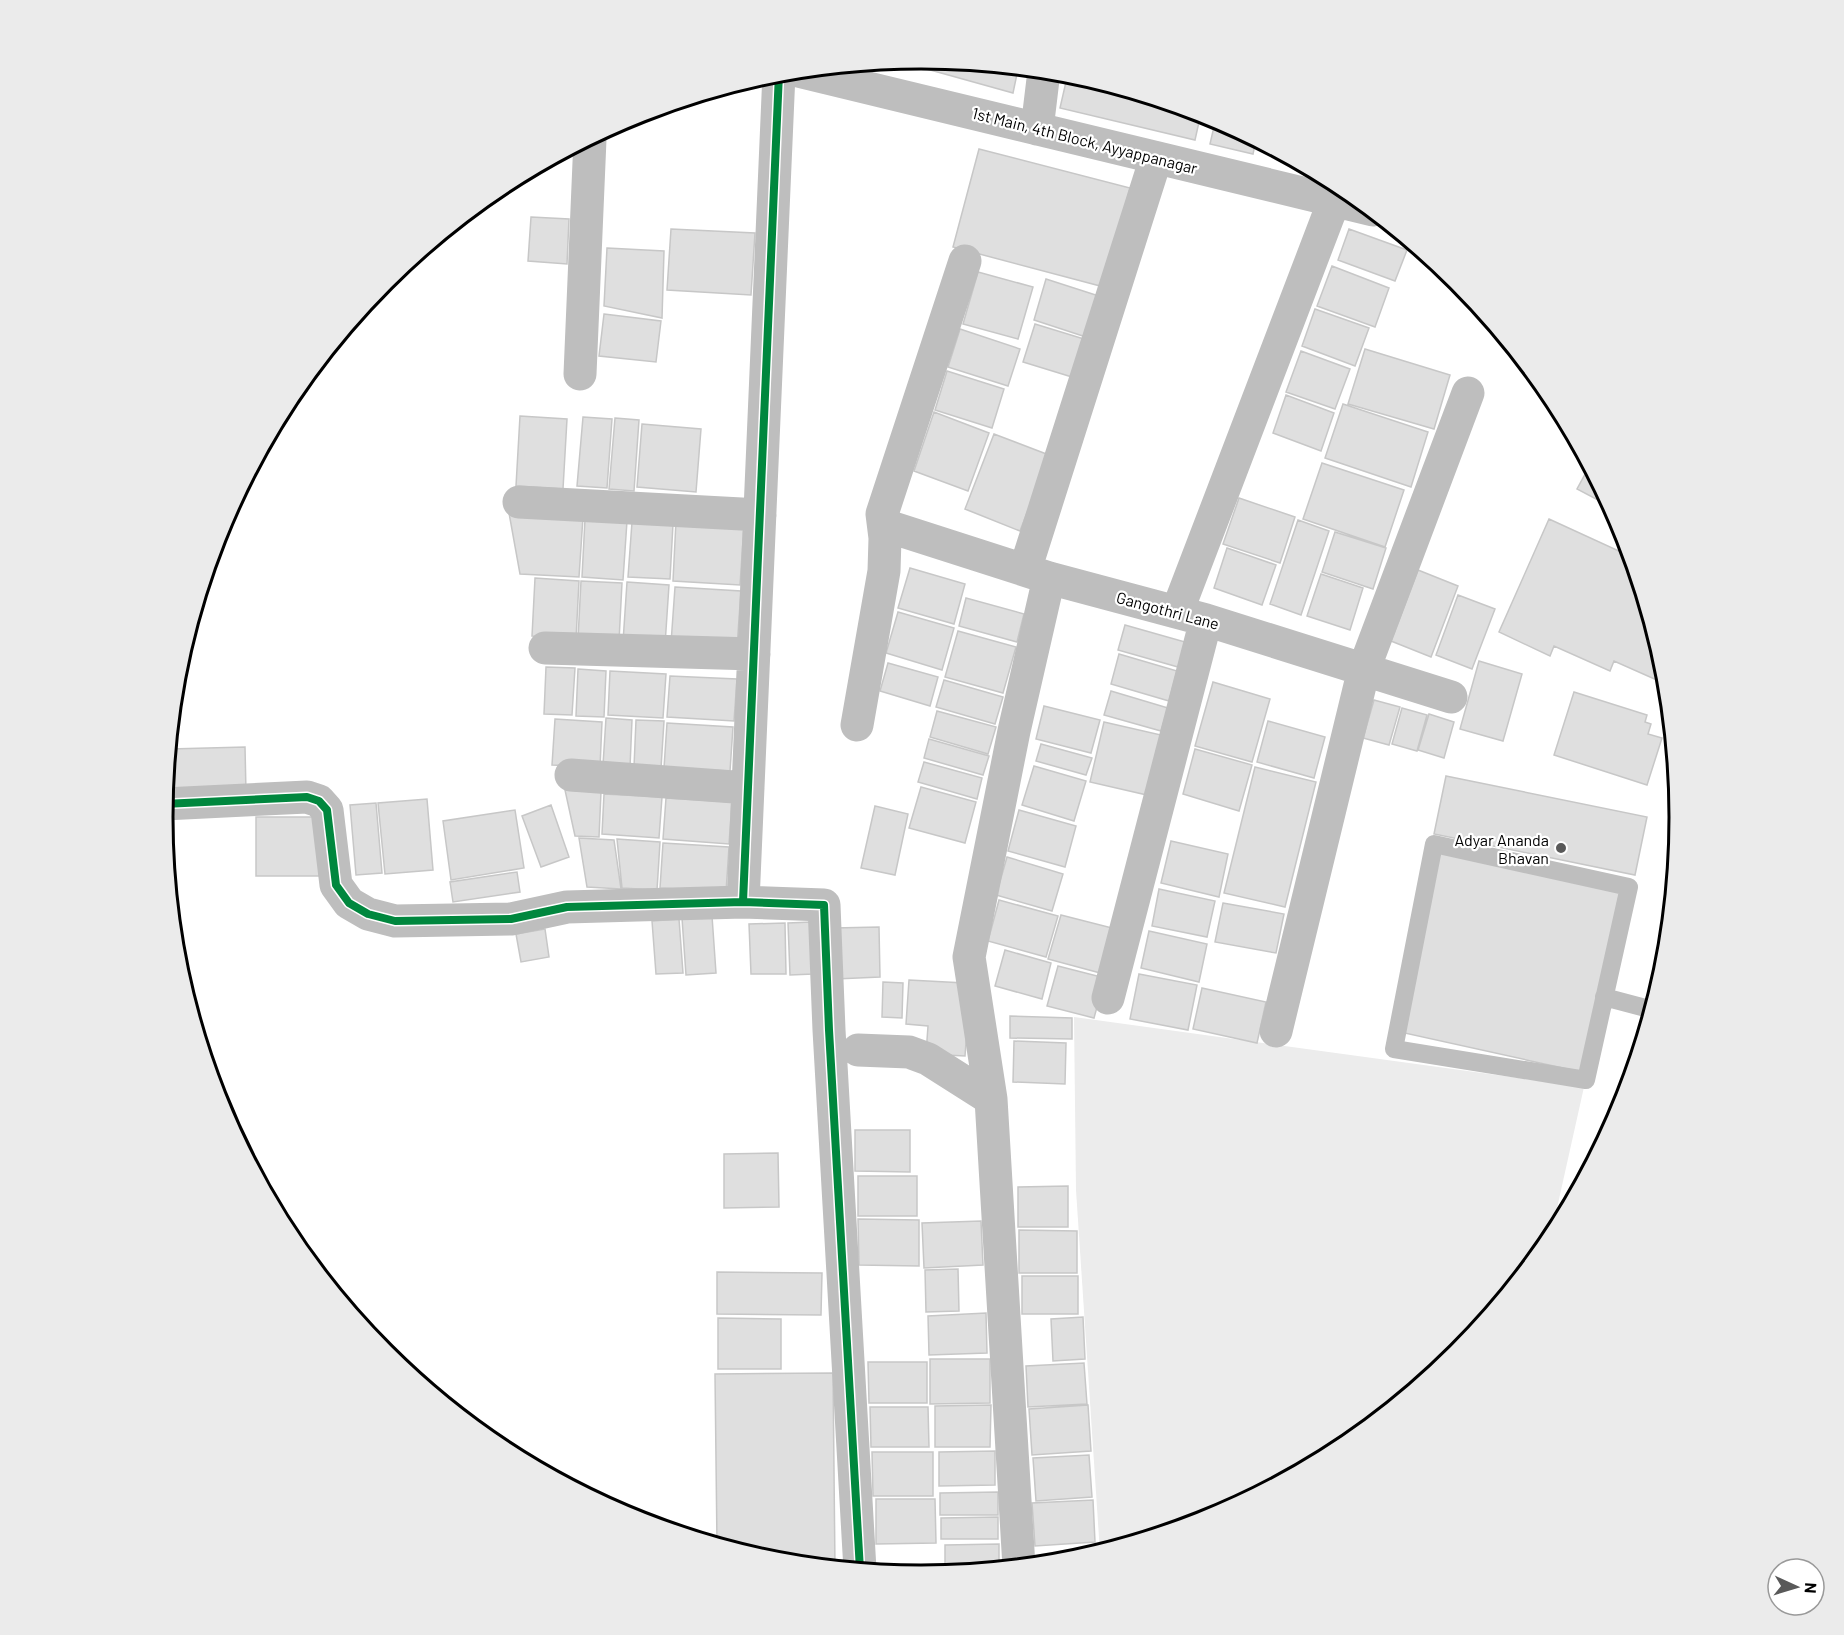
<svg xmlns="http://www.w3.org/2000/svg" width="1844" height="1635" font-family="Barlow,sans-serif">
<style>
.green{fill:#ececec}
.building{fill:#dfdfdf;stroke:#c7c7c7;stroke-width:1.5}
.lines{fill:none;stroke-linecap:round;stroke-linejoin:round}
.service{stroke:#bebebe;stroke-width:18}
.minor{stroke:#bebebe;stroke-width:33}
.cycleway-casing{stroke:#fff;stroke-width:11}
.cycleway{stroke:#00873e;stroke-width:8}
.poi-dot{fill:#595959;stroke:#fff;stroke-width:2}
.labels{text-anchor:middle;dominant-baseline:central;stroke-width:4.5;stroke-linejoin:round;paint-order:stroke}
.street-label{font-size:16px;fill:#000;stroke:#fff}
.poi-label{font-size:16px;fill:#000;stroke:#fff;text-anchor:end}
.rim{fill:none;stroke:#000;stroke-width:3}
</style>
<rect width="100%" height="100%" fill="#fff"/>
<path class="green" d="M 1074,1017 L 1584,1087 L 1549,1244 L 1458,1354 L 1343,1449 L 1212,1519 L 1100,1553 L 1076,1190 Z"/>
<path class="building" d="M 922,59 L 1012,67 L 1011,72 L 1017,74 L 1013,93 L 898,61 Z
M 1068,73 L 1201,113 L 1195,140 L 1060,108 Z
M 1216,118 L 1256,140 L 1253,154 L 1210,144 Z
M 979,149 L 1130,188 L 1104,287 L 953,247 Z
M 531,217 L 569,219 L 567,264 L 528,261 Z
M 671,229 L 755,233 L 751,295 L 667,290 Z
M 1349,229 L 1407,250 L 1395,281 L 1338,260 Z
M 607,248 L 664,251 L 662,318 L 604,306 Z
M 1332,266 L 1389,288 L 1375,327 L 1317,306 Z
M 978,272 L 1033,287 L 1018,339 L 963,324 Z
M 1046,279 L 1105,298 L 1092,339 L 1034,320 Z
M 1315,309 L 1369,328 L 1355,366 L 1302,346 Z
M 604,314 L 661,321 L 656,362 L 599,356 Z
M 1035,324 L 1084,339 L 1072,377 L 1023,362 Z
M 960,329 L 1020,349 L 1008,386 L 948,367 Z
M 1365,349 L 1450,375 L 1434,429 L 1348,404 Z
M 1301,351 L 1350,369 L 1335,409 L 1286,392 Z
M 947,371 L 1004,389 L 992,428 L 935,410 Z
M 1286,395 L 1334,413 L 1321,451 L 1273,433 Z
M 1343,404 L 1428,432 L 1411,487 L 1325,458 Z
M 934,412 L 989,433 L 968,491 L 914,471 Z
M 520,416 L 567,419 L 563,489 L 516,486 Z
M 583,417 L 612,419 L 607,488 L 577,486 Z
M 615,418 L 639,420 L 634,491 L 609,489 Z
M 642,424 L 701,429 L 696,492 L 637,487 Z
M 994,434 L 1049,455 L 1020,531 L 965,509 Z
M 1322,463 L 1404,490 L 1385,547 L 1303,519 Z
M 1590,465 L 1613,508 L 1577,489 Z
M 1239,498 L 1295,517 L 1280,563 L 1223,544 Z
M 509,513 L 583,517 L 579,577 L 520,574 Z
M 585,519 L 627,521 L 623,580 L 582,577 Z
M 1549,519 L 1632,557 L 1666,670 L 1668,685 L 1614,661 L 1610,671 L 1554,646 L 1550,656 L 1499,632 Z
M 1298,520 L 1329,531 L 1301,615 L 1270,604 Z
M 676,521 L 744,525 L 740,585 L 673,581 Z
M 632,522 L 673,524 L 670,579 L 628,577 Z
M 1335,532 L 1386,548 L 1373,589 L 1322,572 Z
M 1227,548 L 1276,565 L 1262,605 L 1214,588 Z
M 910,568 L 965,584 L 954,624 L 898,608 Z
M 1418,570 L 1458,586 L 1431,657 L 1391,641 Z
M 1321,574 L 1363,588 L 1350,630 L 1307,616 Z
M 535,578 L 579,581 L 576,639 L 532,636 Z
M 581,581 L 622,583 L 619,641 L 578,639 Z
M 627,582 L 669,585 L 665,645 L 623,642 Z
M 675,587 L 741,591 L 737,647 L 671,643 Z
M 1458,595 L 1495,609 L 1472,669 L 1436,655 Z
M 966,598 L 1024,614 L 1017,642 L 959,626 Z
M 898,612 L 954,628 L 942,670 L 886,653 Z
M 1125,625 L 1185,642 L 1178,667 L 1118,650 Z
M 958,631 L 1016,647 L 1003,693 L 945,677 Z
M 1119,654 L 1177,671 L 1169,701 L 1111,684 Z
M 1479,661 L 1522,674 L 1503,741 L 1460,729 Z
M 888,663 L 938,677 L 930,706 L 880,691 Z
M 546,667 L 575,668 L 572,715 L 544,714 Z
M 578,669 L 606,671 L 604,717 L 576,716 Z
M 610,671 L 666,674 L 663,718 L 608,715 Z
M 670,676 L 737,679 L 734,721 L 667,717 Z
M 944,680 L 1003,697 L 995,724 L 936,707 Z
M 1213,682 L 1270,699 L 1252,762 L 1195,746 Z
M 1111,691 L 1168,708 L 1161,731 L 1104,715 Z
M 1574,692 L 1647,715 L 1645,722 L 1651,724 L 1648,734 L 1662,738 L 1647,785 L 1554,755 Z
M 1374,700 L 1400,707 L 1389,745 L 1363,738 Z
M 1044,706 L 1100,720 L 1091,753 L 1036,739 Z
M 1402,708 L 1427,715 L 1417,751 L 1392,744 Z
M 937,711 L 996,727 L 988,754 L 930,737 Z
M 1429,714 L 1454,722 L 1444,758 L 1418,750 Z
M 606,718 L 632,720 L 630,767 L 603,765 Z
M 555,719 L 602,722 L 600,767 L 552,765 Z
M 636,720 L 664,721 L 661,768 L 634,767 Z
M 1268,721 L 1325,737 L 1314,778 L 1257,762 Z
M 1104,722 L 1161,735 L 1147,795 L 1090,782 Z
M 667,723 L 733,727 L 730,771 L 664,768 Z
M 929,739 L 989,756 L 983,775 L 924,758 Z
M 1041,744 L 1092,758 L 1086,775 L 1036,761 Z
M 245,747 L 246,792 L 165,795 L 170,749 Z
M 1195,749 L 1252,765 L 1239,811 L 1183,794 Z
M 924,762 L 982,778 L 977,799 L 918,782 Z
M 1034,766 L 1086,781 L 1074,821 L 1022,805 Z
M 1255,767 L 1316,782 L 1285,907 L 1224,893 Z
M 1446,776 L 1647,817 L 1635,875 L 1434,834 Z
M 921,787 L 976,802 L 965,843 L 909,828 Z
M 565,790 L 601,792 L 599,837 L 575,836 Z
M 604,794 L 662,797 L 659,838 L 602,834 Z
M 666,798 L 732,802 L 729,844 L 663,839 Z
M 427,799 L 433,870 L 385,874 L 378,803 Z
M 376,803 L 382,873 L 356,875 L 350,805 Z
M 551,805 L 569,857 L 541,867 L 522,816 Z
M 875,806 L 908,814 L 895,875 L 861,868 Z
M 515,810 L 524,868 L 451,880 L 443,821 Z
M 1019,810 L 1076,826 L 1065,867 L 1008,851 Z
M 256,817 L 319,817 L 319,876 L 256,876 Z
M 579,838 L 614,840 L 621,889 L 587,887 Z
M 617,839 L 660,842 L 657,890 L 622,888 Z
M 1171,841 L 1228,854 L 1219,897 L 1161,883 Z
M 663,843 L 729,847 L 726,892 L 660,888 Z
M 1440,852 L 1620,892 L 1581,1072 L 1400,1032 Z
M 1007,857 L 1063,874 L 1052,911 L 996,895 Z
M 517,872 L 520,892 L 453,902 L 450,882 Z
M 1159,889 L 1215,901 L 1207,937 L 1152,926 Z
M 999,900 L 1058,916 L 1046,957 L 988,941 Z
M 1223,903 L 1284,914 L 1276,953 L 1215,942 Z
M 1061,915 L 1116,929 L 1104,974 L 1048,959 Z
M 712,916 L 716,973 L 686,975 L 682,918 Z
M 679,919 L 683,973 L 656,974 L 652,921 Z
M 811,922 L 813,974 L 790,975 L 788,923 Z
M 785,923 L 786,974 L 751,974 L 749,924 Z
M 879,927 L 880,977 L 836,979 L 834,928 Z
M 545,929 L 549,957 L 521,962 L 516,934 Z
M 1149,931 L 1207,944 L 1199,982 L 1141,968 Z
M 1005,950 L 1051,963 L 1042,999 L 995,986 Z
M 1058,966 L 1105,978 L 1094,1018 L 1047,1006 Z
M 1139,974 L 1197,985 L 1188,1030 L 1130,1019 Z
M 909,980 L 965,983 L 969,1002 L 965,1056 L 926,1054 L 928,1026 L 906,1024 Z
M 883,982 L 903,983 L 902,1018 L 882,1017 Z
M 1202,988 L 1266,1002 L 1257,1043 L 1193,1029 Z
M 1010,1016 L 1072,1018 L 1072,1039 L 1010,1038 Z
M 1014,1041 L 1066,1043 L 1065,1084 L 1013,1082 Z
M 855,1130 L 910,1130 L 910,1172 L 855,1171 Z
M 778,1153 L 779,1207 L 724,1208 L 724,1154 Z
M 858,1176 L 917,1176 L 917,1216 L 858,1216 Z
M 1068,1186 L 1068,1227 L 1018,1227 L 1018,1187 Z
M 858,1219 L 919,1220 L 919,1266 L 859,1265 Z
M 981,1221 L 983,1265 L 924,1268 L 922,1223 Z
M 1019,1230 L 1077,1231 L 1077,1273 L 1019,1273 Z
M 958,1269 L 959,1311 L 926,1312 L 925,1270 Z
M 717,1272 L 822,1273 L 821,1315 L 717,1314 Z
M 1022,1276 L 1078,1276 L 1078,1314 L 1022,1314 Z
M 986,1313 L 987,1353 L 929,1355 L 928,1316 Z
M 1083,1317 L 1085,1359 L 1053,1361 L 1051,1319 Z
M 718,1318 L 781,1319 L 781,1369 L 718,1369 Z
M 930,1359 L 990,1359 L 990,1403 L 930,1404 Z
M 868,1362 L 927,1362 L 927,1403 L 869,1403 Z
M 1084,1363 L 1087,1404 L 1028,1407 L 1026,1366 Z
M 833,1373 L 835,1568 L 774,1562 L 717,1545 L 715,1374 Z
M 991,1405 L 990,1447 L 935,1447 L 935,1406 Z
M 1088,1405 L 1091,1451 L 1032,1455 L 1029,1409 Z
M 870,1407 L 928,1407 L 929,1447 L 871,1447 Z
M 995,1451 L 995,1485 L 939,1486 L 939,1452 Z
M 872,1452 L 933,1452 L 933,1496 L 873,1496 Z
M 1089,1455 L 1092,1497 L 1036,1501 L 1033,1458 Z
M 998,1492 L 998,1515 L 940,1515 L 940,1493 Z
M 876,1499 L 935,1499 L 936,1543 L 876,1544 Z
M 1093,1500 L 1095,1542 L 1035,1546 L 1032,1503 Z
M 998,1517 L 998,1539 L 941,1539 L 941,1518 Z
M 999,1544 L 999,1569 L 945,1574 L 945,1545 Z"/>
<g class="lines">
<path class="service" d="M 1434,844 L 1629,887 L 1586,1080 L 1394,1049 Z
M 1604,997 L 1653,1010"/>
<path class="minor" d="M 798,71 L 1373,210
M 1037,129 L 1044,71
M 580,374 L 590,139
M 519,502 L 760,515
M 884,525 L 1049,578 L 1206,620 L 1451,697
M 1025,570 L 1156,158
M 1177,612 L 1334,201
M 545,648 L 754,654
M 857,725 L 884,571 L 885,538 L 882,514 L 965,261
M 571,775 L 748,788
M 164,804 L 307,797 L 319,801 L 327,810 L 336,885 L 349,903 L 368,914 L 395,921 L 511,919 L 567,907 L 743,902 L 824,905 L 829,1030 L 860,1570
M 743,902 L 779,73
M 1108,998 L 1206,620
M 1276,1031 L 1364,669 L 1468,393
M 858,1050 L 909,1052 L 928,1059 L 991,1099
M 1019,1567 L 991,1099 L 969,957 L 1014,731 L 1049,578"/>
<g class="cycleway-casing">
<path id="cycleway" d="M 164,804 L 307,797 L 319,801 L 327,810 L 336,885 L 349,903 L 368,914 L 395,921 L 511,919 L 567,907 L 743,902 L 824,905 L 829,1030 L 860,1570
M 743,902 L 779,73"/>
</g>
<use href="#cycleway" class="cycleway"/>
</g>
<circle class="poi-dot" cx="1561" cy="848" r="6"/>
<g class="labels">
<g class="street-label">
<text transform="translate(1085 140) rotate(14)">1st Main, 4th Block, Ayyappanagar</text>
<text transform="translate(1168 610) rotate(15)">Gangothri Lane</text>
</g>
<g class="poi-label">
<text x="1549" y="839">Adyar Ananda<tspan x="1549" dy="18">Bhavan</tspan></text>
</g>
</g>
<path d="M0 0H1844V1635H0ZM173 817a748 748 0 1 1 1496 0a748 748 0 1 1-1496 0Z" fill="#ebebeb" fill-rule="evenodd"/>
<path class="rim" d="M173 817a748 748 0 1 1 1496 0a748 748 0 1 1-1496 0Z"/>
<g transform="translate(1796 1587) rotate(94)"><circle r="28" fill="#ffffff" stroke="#999999" stroke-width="1.5"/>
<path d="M0-4.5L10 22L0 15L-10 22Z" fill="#595959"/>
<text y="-9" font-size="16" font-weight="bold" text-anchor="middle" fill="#000000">N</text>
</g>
</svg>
